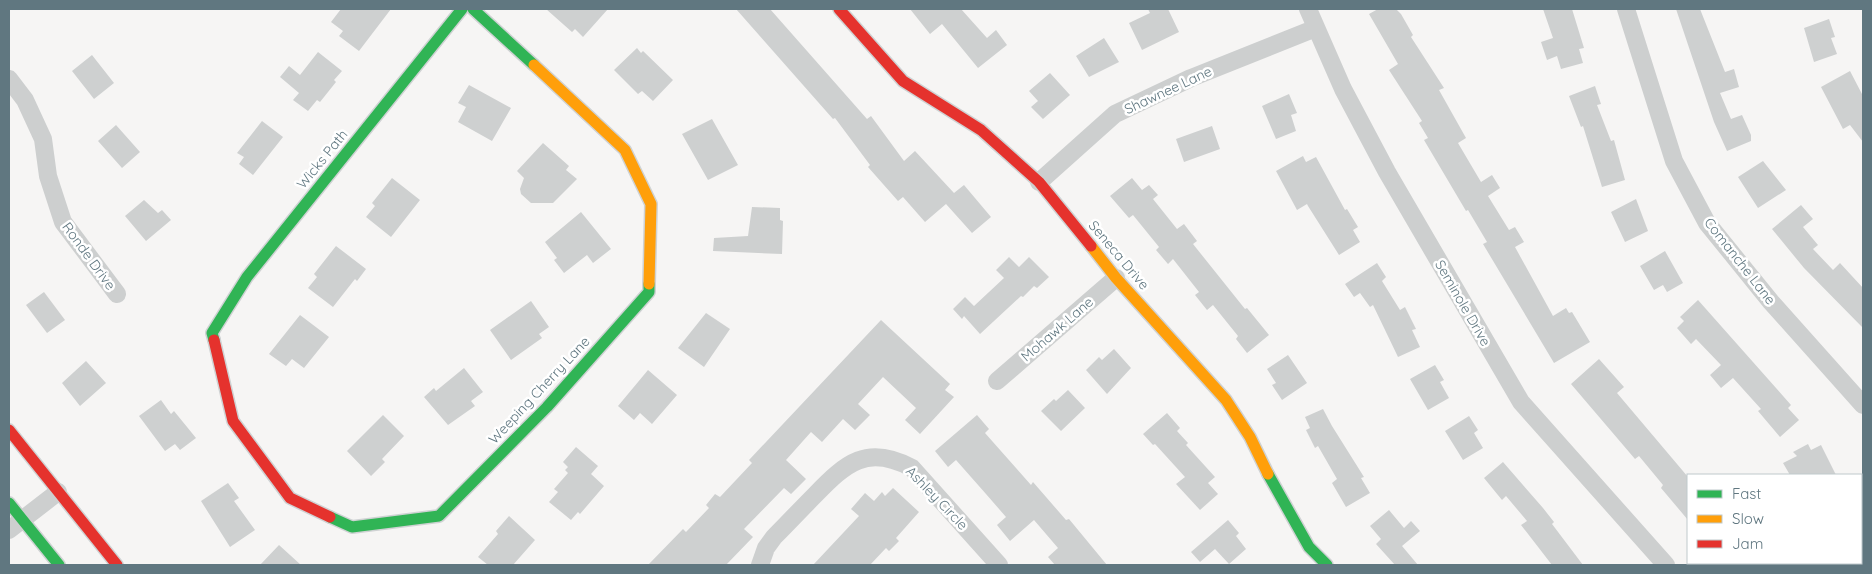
<svg xmlns="http://www.w3.org/2000/svg" width="1872" height="574" font-family="Quicksand,sans-serif">
<style>
.building{fill:#ced0d0}
.lines{fill:none;stroke-linecap:round;stroke-linejoin:round}
.fast-casing{stroke:#cfd2d3;stroke-width:14}
.slow-casing{stroke:#cfd2d3;stroke-width:14}
.jam-casing{stroke:#cfd2d3;stroke-width:14}
.street{stroke:#cdcfcf;stroke-width:18}
.fast{stroke:#30b455;stroke-width:11}
.slow{stroke:#ff9f0a;stroke-width:11}
.jam{stroke:#e5322d;stroke-width:11}
.labels{text-anchor:middle;dominant-baseline:central;stroke-width:5;stroke-linejoin:round;paint-order:stroke}
.street-label{font-size:14px;fill:#607780;stroke:#fff}
</style>
<rect width="100%" height="100%" fill="#f6f5f4"/>
<path class="building" d="M 341,9 L 391,9 L 359,51 L 339,36 L 343,31 L 331,22 Z
M 546,9 L 608,9 L 583,37 L 575,29 L 572,32 Z
M 736,9 L 770,9 L 867,119 L 871,116 L 904,161 L 915,151 L 954,193 L 964,185 L 991,217 L 972,233 L 946,204 L 925,222 L 903,197 L 898,201 L 868,167 L 870,165 L 835,118 L 833,119 Z
M 910,9 L 961,9 L 987,38 L 996,30 L 1007,45 L 978,68 L 942,24 L 930,34 Z
M 1148,9 L 1168,9 L 1179,32 L 1142,50 L 1129,23 L 1150,13 Z
M 1378,9 L 1396,9 L 1401,14 L 1413,35 L 1411,37 L 1444,88 L 1439,90 L 1466,138 L 1458,143 L 1481,182 L 1492,175 L 1500,188 L 1488,196 L 1509,230 L 1515,227 L 1524,242 L 1515,247 L 1553,316 L 1566,308 L 1569,313 L 1572,312 L 1590,342 L 1554,363 L 1483,244 L 1487,242 L 1468,210 L 1466,211 L 1424,140 L 1428,138 L 1419,123 L 1422,121 L 1389,70 L 1398,64 L 1369,14 Z
M 1543,9 L 1572,9 L 1584,48 L 1579,49 L 1583,63 L 1561,69 L 1557,56 L 1547,60 L 1541,42 L 1553,38 Z
M 1676,9 L 1700,9 L 1725,72 L 1734,69 L 1739,87 L 1720,93 L 1731,119 L 1742,115 L 1751,135 L 1751,141 L 1727,151 L 1714,122 Z
M 1829,19 L 1835,37 L 1831,38 L 1837,54 L 1814,62 L 1804,28 Z
M 1104,38 L 1119,62 L 1089,77 L 1076,56 Z
M 637,48 L 641,53 L 643,51 L 673,80 L 653,101 L 642,91 L 638,94 L 614,70 Z
M 318,52 L 342,71 L 334,80 L 336,82 L 320,102 L 317,100 L 308,111 L 293,100 L 299,93 L 280,77 L 289,66 L 300,75 Z
M 92,55 L 114,83 L 94,99 L 72,71 Z
M 1850,71 L 1863,96 L 1863,142 L 1850,125 L 1843,129 L 1821,87 Z
M 1050,73 L 1070,95 L 1043,119 L 1031,107 L 1038,101 L 1029,91 Z
M 469,85 L 511,108 L 492,141 L 458,122 L 466,107 L 458,103 Z
M 1595,86 L 1601,104 L 1597,105 L 1611,141 L 1614,140 L 1625,180 L 1602,187 L 1583,126 L 1581,127 L 1569,96 Z
M 1289,94 L 1297,113 L 1291,115 L 1296,131 L 1276,139 L 1262,106 Z
M 712,119 L 738,165 L 708,180 L 682,134 Z
M 262,121 L 283,137 L 253,175 L 239,164 L 244,157 L 237,153 Z
M 116,125 L 140,152 L 122,168 L 98,141 Z
M 1212,126 L 1220,149 L 1184,162 L 1176,139 Z
M 543,143 L 569,166 L 566,170 L 577,179 L 553,203 L 531,203 L 521,194 L 520,189 L 524,178 L 517,171 Z
M 1303,156 L 1306,162 L 1316,157 L 1345,210 L 1347,209 L 1358,227 L 1353,230 L 1360,242 L 1339,255 L 1308,206 L 1307,204 L 1297,210 L 1276,171 Z
M 1763,161 L 1786,190 L 1758,208 L 1738,177 Z
M 392,178 L 420,200 L 391,237 L 366,217 L 375,206 L 372,203 Z
M 1132,178 L 1142,190 L 1149,185 L 1158,195 L 1153,199 L 1177,229 L 1184,224 L 1197,241 L 1193,244 L 1245,309 L 1247,308 L 1269,335 L 1247,353 L 1236,339 L 1238,336 L 1213,305 L 1207,310 L 1195,295 L 1199,292 L 1173,259 L 1168,264 L 1156,250 L 1159,247 L 1133,215 L 1129,218 L 1110,196 Z
M 1636,199 L 1648,231 L 1625,242 L 1611,212 Z
M 144,200 L 158,213 L 162,210 L 171,220 L 146,241 L 125,216 Z
M 1801,205 L 1813,219 L 1803,227 L 1818,245 L 1813,249 L 1833,270 L 1840,263 L 1863,288 L 1863,328 L 1804,268 L 1772,229 Z
M 752,207 L 780,208 L 780,220 L 783,221 L 782,254 L 713,251 L 714,238 L 748,236 Z
M 581,212 L 611,249 L 593,263 L 587,255 L 564,273 L 554,260 L 557,258 L 545,242 Z
M 336,246 L 366,269 L 357,281 L 355,279 L 333,307 L 308,288 L 317,277 L 314,274 Z
M 1665,251 L 1683,283 L 1667,292 L 1663,285 L 1654,290 L 1640,266 Z
M 1009,257 L 1019,267 L 1029,257 L 1049,277 L 1037,288 L 1034,286 L 1023,297 L 1021,296 L 980,334 L 964,316 L 962,319 L 953,309 L 965,297 L 974,306 L 1004,278 L 996,270 Z
M 1377,263 L 1386,277 L 1382,281 L 1400,310 L 1405,307 L 1416,329 L 1412,330 L 1420,347 L 1398,357 L 1373,305 L 1370,307 L 1360,293 L 1354,297 L 1345,284 Z
M 44,292 L 65,320 L 47,333 L 26,305 Z
M 1698,300 L 1791,405 L 1788,408 L 1799,420 L 1780,437 L 1758,411 L 1761,409 L 1733,378 L 1721,388 L 1710,375 L 1721,365 L 1696,339 L 1691,344 L 1677,328 L 1684,321 L 1680,317 Z
M 531,301 L 549,327 L 539,334 L 542,338 L 511,360 L 490,330 Z
M 706,313 L 730,329 L 704,367 L 678,348 Z
M 300,315 L 329,337 L 304,368 L 292,359 L 286,366 L 269,354 Z
M 881,320 L 950,384 L 945,390 L 954,397 L 920,434 L 905,420 L 916,408 L 883,377 L 858,404 L 870,415 L 855,430 L 843,419 L 822,442 L 811,432 L 786,460 L 806,479 L 791,494 L 784,488 L 744,529 L 753,537 L 726,565 L 648,565 L 683,529 L 686,532 L 709,508 L 706,505 L 715,494 L 720,497 L 752,463 L 749,460 Z
M 1114,349 L 1131,368 L 1107,394 L 1086,370 L 1099,357 L 1102,360 Z
M 1288,355 L 1307,383 L 1282,400 L 1272,385 L 1276,383 L 1267,369 Z
M 1599,359 L 1624,387 L 1617,393 L 1688,477 L 1688,520 L 1661,488 L 1663,485 L 1639,456 L 1635,459 L 1571,384 Z
M 86,361 L 106,383 L 80,406 L 62,383 Z
M 1435,365 L 1444,380 L 1440,382 L 1449,398 L 1428,410 L 1410,379 Z
M 464,368 L 483,392 L 471,401 L 475,406 L 448,425 L 424,397 L 434,388 L 436,391 Z
M 648,370 L 677,395 L 652,424 L 640,413 L 634,420 L 618,406 Z
M 1068,390 L 1085,408 L 1061,431 L 1041,411 L 1054,399 L 1056,401 Z
M 161,400 L 171,414 L 174,411 L 196,438 L 180,450 L 175,444 L 165,451 L 139,416 Z
M 1323,409 L 1332,426 L 1364,477 L 1361,478 L 1370,493 L 1346,507 L 1332,483 L 1337,479 L 1318,446 L 1315,448 L 1306,430 L 1310,428 L 1305,417 Z
M 1167,413 L 1180,428 L 1177,431 L 1188,443 L 1186,445 L 1215,477 L 1208,483 L 1218,494 L 1200,510 L 1176,484 L 1185,477 L 1155,444 L 1153,445 L 1143,434 Z
M 383,415 L 404,436 L 382,459 L 385,462 L 371,476 L 347,451 Z
M 977,415 L 989,429 L 985,433 L 1031,485 L 1033,482 L 1066,520 L 1069,519 L 1107,565 L 1055,565 L 1048,557 L 1058,548 L 1034,520 L 1010,541 L 997,525 L 1006,517 L 986,494 L 956,460 L 948,467 L 935,451 Z
M 1469,416 L 1478,430 L 1474,433 L 1483,448 L 1463,460 L 1445,431 Z
M 1808,444 L 1811,450 L 1821,445 L 1836,475 L 1790,475 L 1783,463 L 1797,456 L 1793,452 Z
M 576,447 L 598,466 L 591,474 L 604,486 L 580,514 L 578,512 L 571,520 L 549,502 L 558,492 L 554,489 L 568,473 L 565,470 L 568,467 L 563,462 Z
M 1503,462 L 1543,508 L 1554,522 L 1552,524 L 1583,565 L 1552,565 L 1521,525 L 1527,521 L 1506,496 L 1502,500 L 1484,478 Z
M 228,483 L 239,498 L 234,501 L 255,530 L 230,547 L 201,501 Z
M 893,488 L 919,512 L 896,538 L 899,541 L 889,551 L 886,548 L 870,565 L 813,565 L 859,516 L 851,509 L 865,493 L 874,501 L 882,492 L 885,496 Z
M 1389,510 L 1404,528 L 1411,521 L 1420,531 L 1402,546 L 1418,565 L 1395,565 L 1376,544 L 1381,539 L 1370,526 Z
M 509,516 L 535,540 L 513,565 L 488,565 L 478,557 L 498,534 L 496,531 Z
M 1228,520 L 1239,533 L 1236,536 L 1246,549 L 1229,564 L 1215,549 L 1200,562 L 1191,552 Z
M 279,545 L 301,565 L 260,565 Z"/>
<g class="lines">
<g class="fast-casing">
<path id="fast" d="M 473,9 L 534,65
M 214,340 L 212,333 L 247,277 L 462,9
M 1268,474 L 1309,547 L 1327,565
M 9,503 L 59,565
M 330,517 L 352,527 L 439,516 L 547,407 L 649,292 L 649,284"/>
</g>
<g class="slow-casing">
<path id="slow" d="M 534,65 L 625,150 L 651,204 L 649,284
M 1091,246 L 1116,278 L 1226,400 L 1250,437 L 1268,474"/>
</g>
<g class="jam-casing">
<path id="jam" d="M 839,9 L 903,81 L 981,130 L 1039,182 L 1091,246
M 214,340 L 233,421 L 290,498 L 330,517
M 9,430 L 117,565"/>
</g>
<path class="street" d="M 1308,9 L 1343,89 L 1387,172 L 1521,402 L 1666,565
M 1626,9 L 1674,161 L 1707,223 L 1771,302 L 1863,405
M 9,79 L 25,100 L 43,139 L 48,176 L 63,222 L 117,294
M 1039,182 L 1115,114 L 1191,78 L 1316,28
M 997,381 L 1116,278
M 9,530 L 58,492
M 1861,546 L 1863,542
M 760,565 L 766,548 L 774,537 C 788,523 801,509 815,495 C 846,463 867,444 912,468 L 999,565
M 1844,565 L 1846,563"/>
<use href="#fast" class="fast"/>
<use href="#slow" class="slow"/>
<use href="#jam" class="jam"/>
</g>
<g class="labels">
<g class="street-label">
<text transform="translate(1168 90) rotate(-25)">Shawnee Lane</text>
<text transform="translate(322 159) rotate(-51)">Wicks Path</text>
<text transform="translate(1119 255) rotate(50)">Seneca Drive</text>
<text transform="translate(89 256) rotate(54)">Ronde Drive</text>
<text transform="translate(1740 261) rotate(52)">Comanche Lane</text>
<text transform="translate(1463 303) rotate(60)">Seminole Drive</text>
<text transform="translate(1057 329) rotate(-41)">Mohawk Lane</text>
<text transform="translate(539 390) rotate(-47)">Weeping Cherry Lane</text>
<text transform="translate(937 498) rotate(46)">Ashley Circle</text>
</g>
</g>
<rect width="1872" height="574" fill="none" stroke="#607780" stroke-width="20"/>
<rect x="1687" y="474" width="175" height="90" fill="#ffffff" stroke="#bfc9cc"/>
<rect x="1697" y="490" width="25" height="8" fill="#30b455" stroke="#bfc9cc"/>
<text x="1732" y="499" font-size="15" fill="#607780">Fast</text>
<rect x="1697" y="515" width="25" height="8" fill="#ff9f0a" stroke="#bfc9cc"/>
<text x="1732" y="524" font-size="15" fill="#607780">Slow</text>
<rect x="1697" y="540" width="25" height="8" fill="#e5322d" stroke="#bfc9cc"/>
<text x="1732" y="549" font-size="15" fill="#607780">Jam</text>
</svg>
